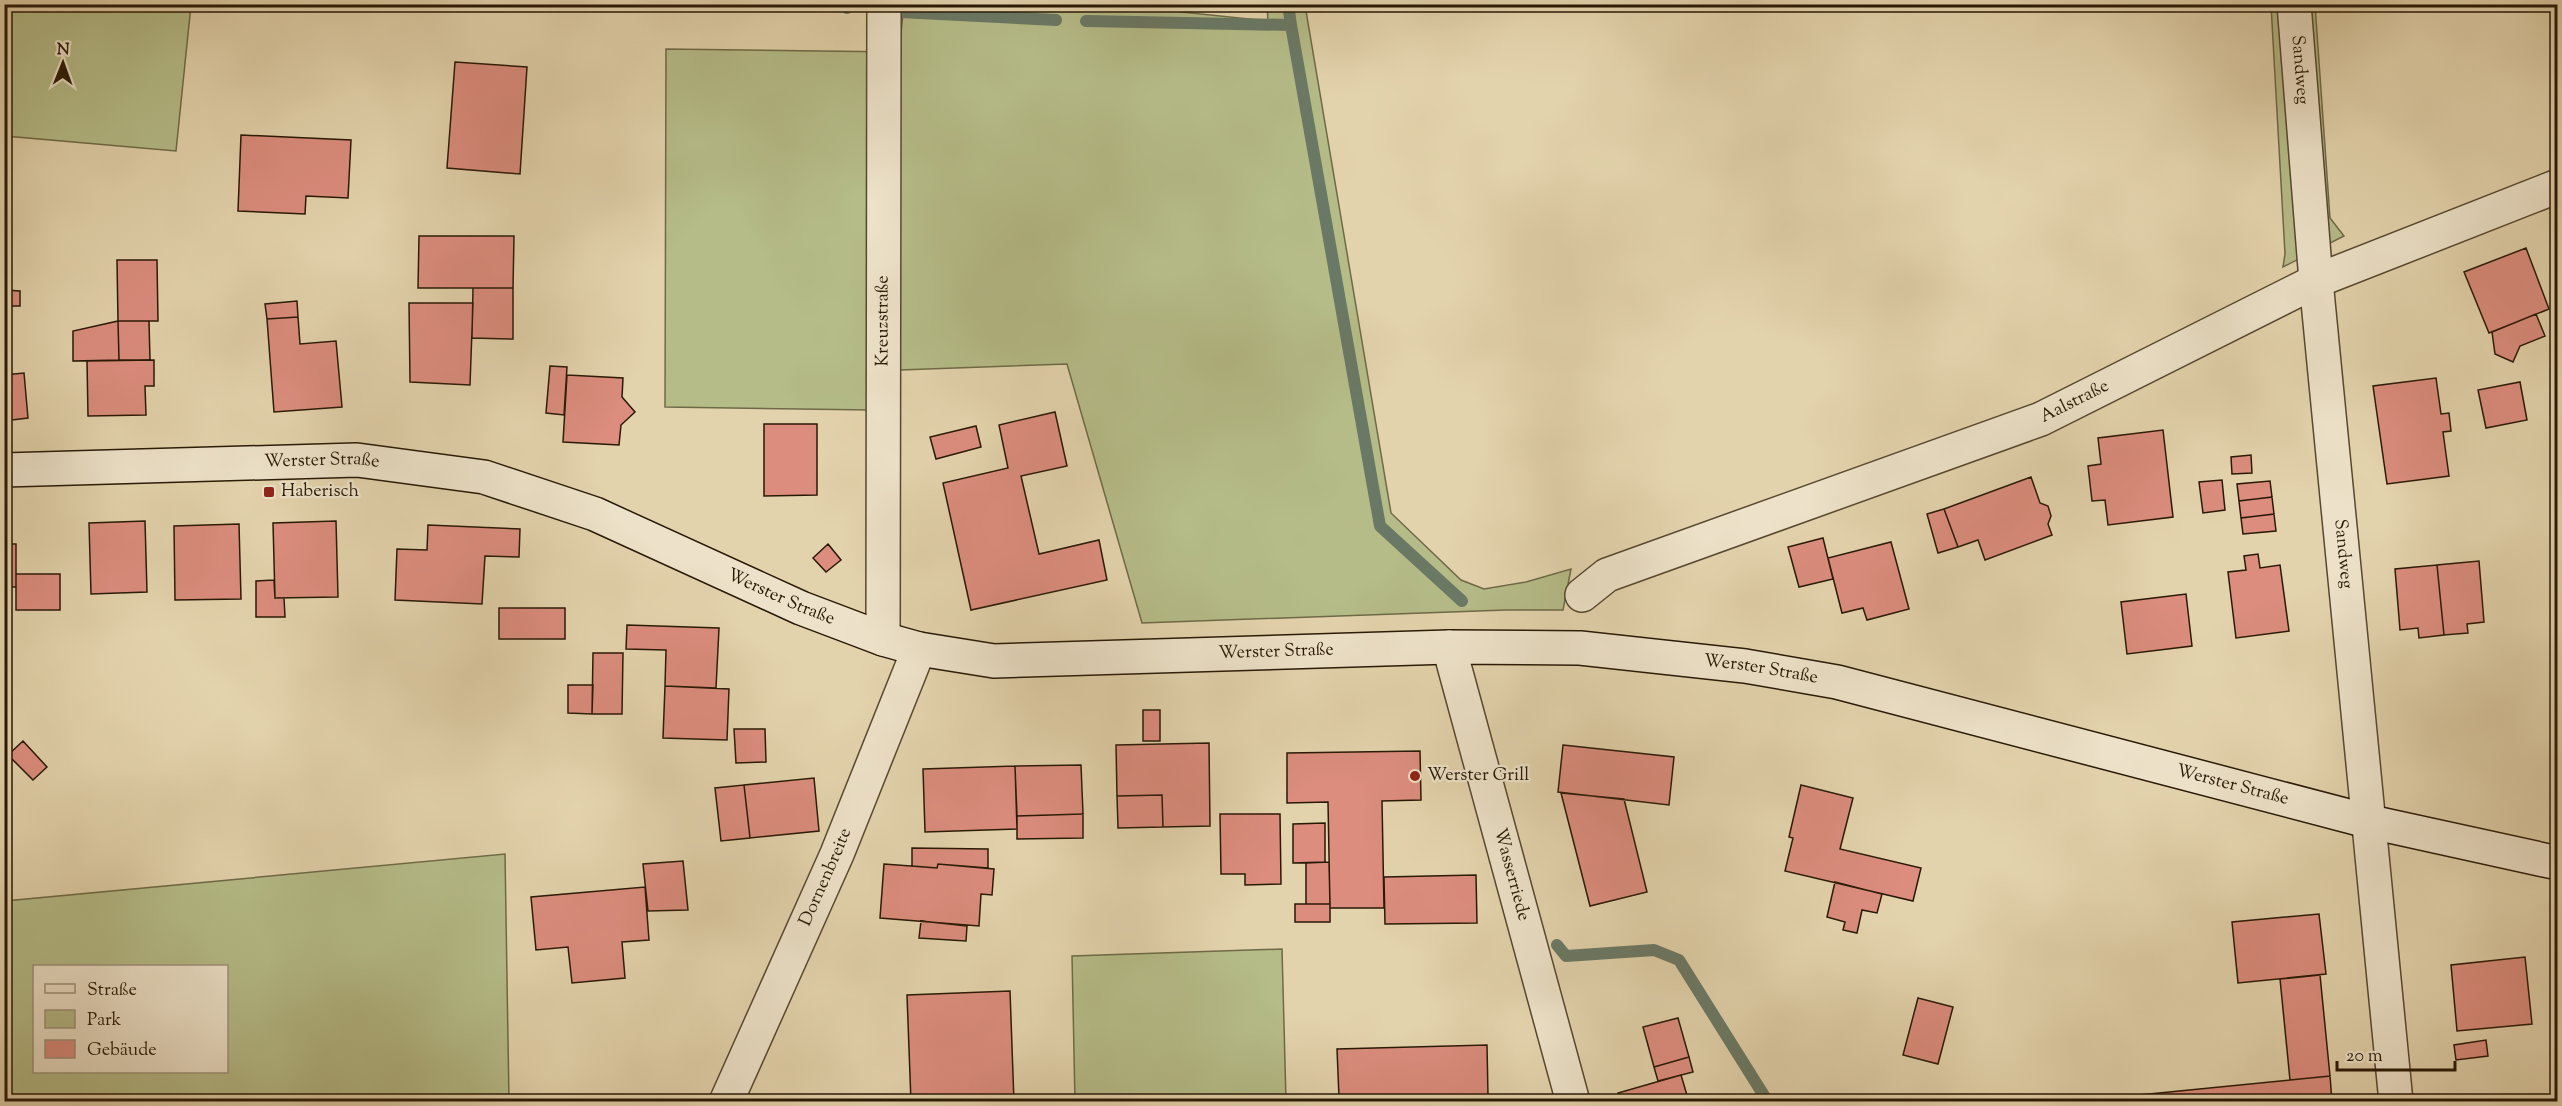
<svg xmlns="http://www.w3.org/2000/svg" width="2562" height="1106" font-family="'Sorts Mill Goudy',serif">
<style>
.green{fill:#b5bc88;stroke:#6e6a47;stroke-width:1.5;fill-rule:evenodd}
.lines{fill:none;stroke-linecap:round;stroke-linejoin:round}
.stream{stroke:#6a7965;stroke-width:12}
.building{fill:#dc8d7e;stroke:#281906;stroke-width:1.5}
.minor-casing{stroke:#574830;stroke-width:36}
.secondary-casing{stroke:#281906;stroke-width:36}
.minor{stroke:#ede2c9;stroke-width:33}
.secondary{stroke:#ede2c9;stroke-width:33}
.poi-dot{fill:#8f2418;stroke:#ede2c9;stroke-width:2}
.labels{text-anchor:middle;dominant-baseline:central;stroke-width:4.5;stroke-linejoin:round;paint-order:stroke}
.street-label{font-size:18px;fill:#281906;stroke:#ede2c9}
.poi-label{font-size:18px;fill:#281906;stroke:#ede2c9;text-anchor:start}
</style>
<rect width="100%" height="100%" fill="#e3d3ac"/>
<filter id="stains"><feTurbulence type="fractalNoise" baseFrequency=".00333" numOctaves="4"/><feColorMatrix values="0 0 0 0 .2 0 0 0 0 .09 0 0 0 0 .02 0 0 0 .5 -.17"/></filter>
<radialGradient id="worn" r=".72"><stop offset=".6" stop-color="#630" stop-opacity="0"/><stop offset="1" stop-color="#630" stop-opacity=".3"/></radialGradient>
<path class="green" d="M 1104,4 L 1268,21 L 1267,5 L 1305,5 L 1391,513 L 1461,580 L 1484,589 L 1526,582 L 1571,569 L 1563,610 L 1506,610 L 1142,623 L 1067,364 L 872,371 L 872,410 L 665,407 L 666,49 L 899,52 L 904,5 Z
M 4,5 L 191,5 L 176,151 L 5,136 Z
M 2271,5 L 2315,5 L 2330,218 L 2344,236 L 2283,267 L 2285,254 Z
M 505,854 L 509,1101 L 5,1101 L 5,901 ZM 226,966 L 226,1072 L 34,1072 L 34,966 Z
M 1282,949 L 1286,1101 L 1075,1101 L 1072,956 Z"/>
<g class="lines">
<path class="stream" d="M 1288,4 L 1291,25
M 847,8 L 847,4
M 900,12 L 1056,20
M 1086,21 L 1291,25 L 1380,526 L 1462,601
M 1557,945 L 1566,956 L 1654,950 L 1679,960 L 1768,1102"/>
</g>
<path class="building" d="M 671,4 L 692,4 L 692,9 L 671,9 Z
M 455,62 L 527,67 L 520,174 L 447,168 Z
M 241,135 L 351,140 L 348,198 L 306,196 L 305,214 L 238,211 Z
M 419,236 L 514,236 L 513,288 L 418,288 Z
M 2526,248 L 2549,309 L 2489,333 L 2464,272 Z
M 117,260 L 157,260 L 158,321 L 118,321 Z
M 473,288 L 513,288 L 513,339 L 472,338 Z
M 4,290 L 20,291 L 20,306 L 4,306 Z
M 297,301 L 298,317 L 267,319 L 265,304 Z
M 409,303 L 473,303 L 470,385 L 410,382 Z
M 2536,314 L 2545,336 L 2520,346 L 2513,362 L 2495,354 L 2492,332 Z
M 298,317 L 300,344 L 336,341 L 342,407 L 274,412 L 267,319 Z
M 118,321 L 149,321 L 150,360 L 119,360 Z
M 118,321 L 119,360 L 73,361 L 73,331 Z
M 154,360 L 154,386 L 145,386 L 146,415 L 88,416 L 87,361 Z
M 550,366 L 567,367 L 564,415 L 546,413 Z
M 24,373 L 28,418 L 4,421 L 4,375 Z
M 567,375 L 623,378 L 622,397 L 635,412 L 621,425 L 619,445 L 563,442 Z
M 2436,378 L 2441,414 L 2449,413 L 2451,431 L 2443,432 L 2449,476 L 2387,484 L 2373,386 Z
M 2520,382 L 2527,420 L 2486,428 L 2478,390 Z
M 1055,412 L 1067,466 L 1021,476 L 1039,554 L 1099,540 L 1107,580 L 971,610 L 943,483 L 1008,468 L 999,425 Z
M 764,424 L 817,424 L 817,495 L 764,496 Z
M 976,426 L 981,447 L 936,459 L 930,437 Z
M 2163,430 L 2173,517 L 2108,525 L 2105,500 L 2092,501 L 2088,466 L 2101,464 L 2098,438 Z
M 2251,455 L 2252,473 L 2232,474 L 2231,457 Z
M 2031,477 L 2040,503 L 2048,506 L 2051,516 L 2048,524 L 2052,535 L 1985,560 L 1978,540 L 1958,547 L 1944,509 Z
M 2222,480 L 2225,510 L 2203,513 L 2199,482 Z
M 2270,481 L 2272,497 L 2239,501 L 2237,484 Z
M 2272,497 L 2274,514 L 2241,518 L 2239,501 Z
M 1944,509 L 1958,547 L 1938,553 L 1927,514 Z
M 2274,514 L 2276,531 L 2243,534 L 2241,518 Z
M 145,521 L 147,592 L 91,594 L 89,523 Z
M 336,521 L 338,597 L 275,598 L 273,523 Z
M 239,524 L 241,599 L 175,600 L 174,526 Z
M 428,525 L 520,529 L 519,557 L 485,556 L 482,604 L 395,600 L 397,549 L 427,550 Z
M 1823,538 L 1833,579 L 1799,587 L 1788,547 Z
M 1891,542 L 1909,609 L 1867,620 L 1863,608 L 1842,613 L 1828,558 Z
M 4,544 L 16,544 L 16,587 L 4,587 Z
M 828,544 L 841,560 L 826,572 L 813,558 Z
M 2258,554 L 2260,568 L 2280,565 L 2289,631 L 2236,638 L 2228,572 L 2246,570 L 2244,556 Z
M 2479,561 L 2484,622 L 2467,624 L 2468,633 L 2444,635 L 2437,565 Z
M 2437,565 L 2444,635 L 2419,638 L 2418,628 L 2400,630 L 2395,569 Z
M 16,574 L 60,574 L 60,610 L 16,610 Z
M 274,580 L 275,598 L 284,598 L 285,617 L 256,617 L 256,581 Z
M 4,587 L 9,587 L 8,614 L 4,614 Z
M 2186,594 L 2192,646 L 2127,654 L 2121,602 Z
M 499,608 L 565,608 L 565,639 L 499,639 Z
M 627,625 L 719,628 L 716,688 L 665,686 L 666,650 L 626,649 Z
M 593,653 L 623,653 L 622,714 L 592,714 Z
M 568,685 L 593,685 L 592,714 L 568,713 Z
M 665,686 L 729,689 L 727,740 L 663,738 Z
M 1143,710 L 1160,710 L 1160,741 L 1143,741 Z
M 734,729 L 765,729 L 766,762 L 736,763 Z
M 23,741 L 47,767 L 33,780 L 8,755 Z
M 1209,743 L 1210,826 L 1163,827 L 1162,795 L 1117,796 L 1116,745 Z
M 1563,745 L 1674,757 L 1669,805 L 1558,792 Z
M 1420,751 L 1421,800 L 1382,801 L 1384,908 L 1330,908 L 1328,802 L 1287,803 L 1287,753 Z
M 1081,765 L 1083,814 L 1017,816 L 1015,766 Z
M 1015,766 L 1017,829 L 925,832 L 923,769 Z
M 814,778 L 819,831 L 750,838 L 744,785 Z
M 744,785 L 750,838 L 721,841 L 715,788 Z
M 1801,785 L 1853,798 L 1840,849 L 1921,868 L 1913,901 L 1785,871 L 1793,838 L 1789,837 Z
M 1561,793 L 1624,799 L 1647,892 L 1590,906 Z
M 1162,795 L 1163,827 L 1118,828 L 1117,796 Z
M 1083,814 L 1083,838 L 1017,839 L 1017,816 Z
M 1220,814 L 1280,814 L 1281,884 L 1245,885 L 1245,874 L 1221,874 Z
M 1325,823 L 1325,862 L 1293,863 L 1293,824 Z
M 912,848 L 988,849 L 988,868 L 938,864 L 937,868 L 912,866 Z
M 683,861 L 688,910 L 648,911 L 643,864 Z
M 1329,862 L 1330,904 L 1306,904 L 1306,863 Z
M 884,864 L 937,868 L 938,864 L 994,869 L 992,895 L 981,894 L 979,926 L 880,918 Z
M 1476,875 L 1477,923 L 1385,924 L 1384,877 Z
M 1835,882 L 1882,894 L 1877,913 L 1862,910 L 1857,933 L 1843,930 L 1845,922 L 1827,917 Z
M 645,887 L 649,940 L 622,942 L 625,978 L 572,983 L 568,947 L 536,950 L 531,897 Z
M 1295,904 L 1330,904 L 1330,922 L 1295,922 Z
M 2319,914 L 2326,974 L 2238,983 L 2232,922 Z
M 921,921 L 967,926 L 966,941 L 919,938 Z
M 2525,957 L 2532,1024 L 2457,1031 L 2451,965 Z
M 2320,975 L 2330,1076 L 2290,1080 L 2280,979 Z
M 1010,991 L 1014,1102 L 911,1102 L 907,995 Z
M 1918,998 L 1953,1007 L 1938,1064 L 1903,1055 Z
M 1678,1018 L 1689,1057 L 1654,1067 L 1643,1027 Z
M 2486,1040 L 2488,1056 L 2456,1060 L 2454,1045 Z
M 1487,1045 L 1488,1096 L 1440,1097 L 1440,1102 L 1359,1102 L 1359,1096 L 1339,1097 L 1337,1049 Z
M 1689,1057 L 1693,1072 L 1658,1081 L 1654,1067 Z
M 1681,1075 L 1689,1102 L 1621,1102 L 1618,1093 Z
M 2330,1076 L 2332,1102 L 2068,1102 L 2290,1080 Z"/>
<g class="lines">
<g class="minor-casing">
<g id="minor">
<path id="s1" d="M 2294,4 L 2316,281 L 2396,1102"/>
<path id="s2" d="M 1582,595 L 1607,575 L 2041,419 L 2316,281 L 2558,186"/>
<path id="s3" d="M 883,639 L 884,4"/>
<path id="s4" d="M 1449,647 L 1573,1102"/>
<path id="s5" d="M 726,1102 L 837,854 L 919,649"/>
</g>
</g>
<g class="secondary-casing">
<g id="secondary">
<path id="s6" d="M 4,470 L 357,460 L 484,477 L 595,514 L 801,608 L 883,639 L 919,649 L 994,661 L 1449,647 L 1580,648 L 1745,666 L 1837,682 L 2371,822 L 2558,863"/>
</g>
</g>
<use href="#minor" class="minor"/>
<use href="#secondary" class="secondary"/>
</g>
<g class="poi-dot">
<rect x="263" y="486" width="12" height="12" rx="3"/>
<circle cx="1415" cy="776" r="6"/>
</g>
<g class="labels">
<g class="street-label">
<text stroke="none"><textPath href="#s1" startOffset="66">Sandweg</textPath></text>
<text stroke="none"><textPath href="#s3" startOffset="318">Kreuzstraße</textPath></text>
<text stroke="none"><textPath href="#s2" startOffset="531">Aalstraße</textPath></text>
<text stroke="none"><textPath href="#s6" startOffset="318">Werster Straße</textPath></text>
<text stroke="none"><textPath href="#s1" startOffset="552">Sandweg</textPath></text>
<text stroke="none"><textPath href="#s6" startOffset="802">Werster Straße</textPath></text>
<text stroke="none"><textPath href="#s6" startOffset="1308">Werster Straße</textPath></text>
<text stroke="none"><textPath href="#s6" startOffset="1794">Werster Straße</textPath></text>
<text stroke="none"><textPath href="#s6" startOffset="2280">Werster Straße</textPath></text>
<text stroke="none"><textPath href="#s4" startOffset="236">Wasserriede</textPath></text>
<text stroke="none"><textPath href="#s5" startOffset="246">Dornenbreite</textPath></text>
</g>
<g class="poi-label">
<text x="281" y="492">Haberisch</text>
<text x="1427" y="776">Werster Grill</text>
</g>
</g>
<rect width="2562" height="1106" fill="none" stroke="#e3d3ac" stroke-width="24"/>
<rect x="6" y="6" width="2550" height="1094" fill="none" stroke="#281906" stroke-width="3"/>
<rect x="12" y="12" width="2538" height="1082" fill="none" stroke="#281906" stroke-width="1.5"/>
<rect x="33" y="965" width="195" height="108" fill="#ede2c9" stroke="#9e927b" stroke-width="1.5"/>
<rect x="45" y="984" width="30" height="9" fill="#ede2c9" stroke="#9e927b" stroke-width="1.5"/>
<text x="87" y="995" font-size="18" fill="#281906">Straße</text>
<rect x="45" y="1010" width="30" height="18" fill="#b5bc88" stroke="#9e927b" stroke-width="1.5"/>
<text x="87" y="1025" font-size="18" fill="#281906">Park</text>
<rect x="45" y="1040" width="30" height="18" fill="#dc8d7e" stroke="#9e927b" stroke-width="1.5"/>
<text x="87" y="1055" font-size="18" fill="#281906">Gebäude</text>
<g transform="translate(63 63) rotate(1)" stroke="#ede2c9" stroke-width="4.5" paint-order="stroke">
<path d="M0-4.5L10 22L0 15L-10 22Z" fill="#281906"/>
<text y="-9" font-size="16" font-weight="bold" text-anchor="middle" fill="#281906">N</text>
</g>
<path d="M2337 1061v9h118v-9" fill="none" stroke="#281906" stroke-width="3"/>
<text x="2346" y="1061" font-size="18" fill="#281906" stroke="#ede2c9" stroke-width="4.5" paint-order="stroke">20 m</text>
<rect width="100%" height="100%" filter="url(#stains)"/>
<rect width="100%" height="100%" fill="url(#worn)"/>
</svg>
